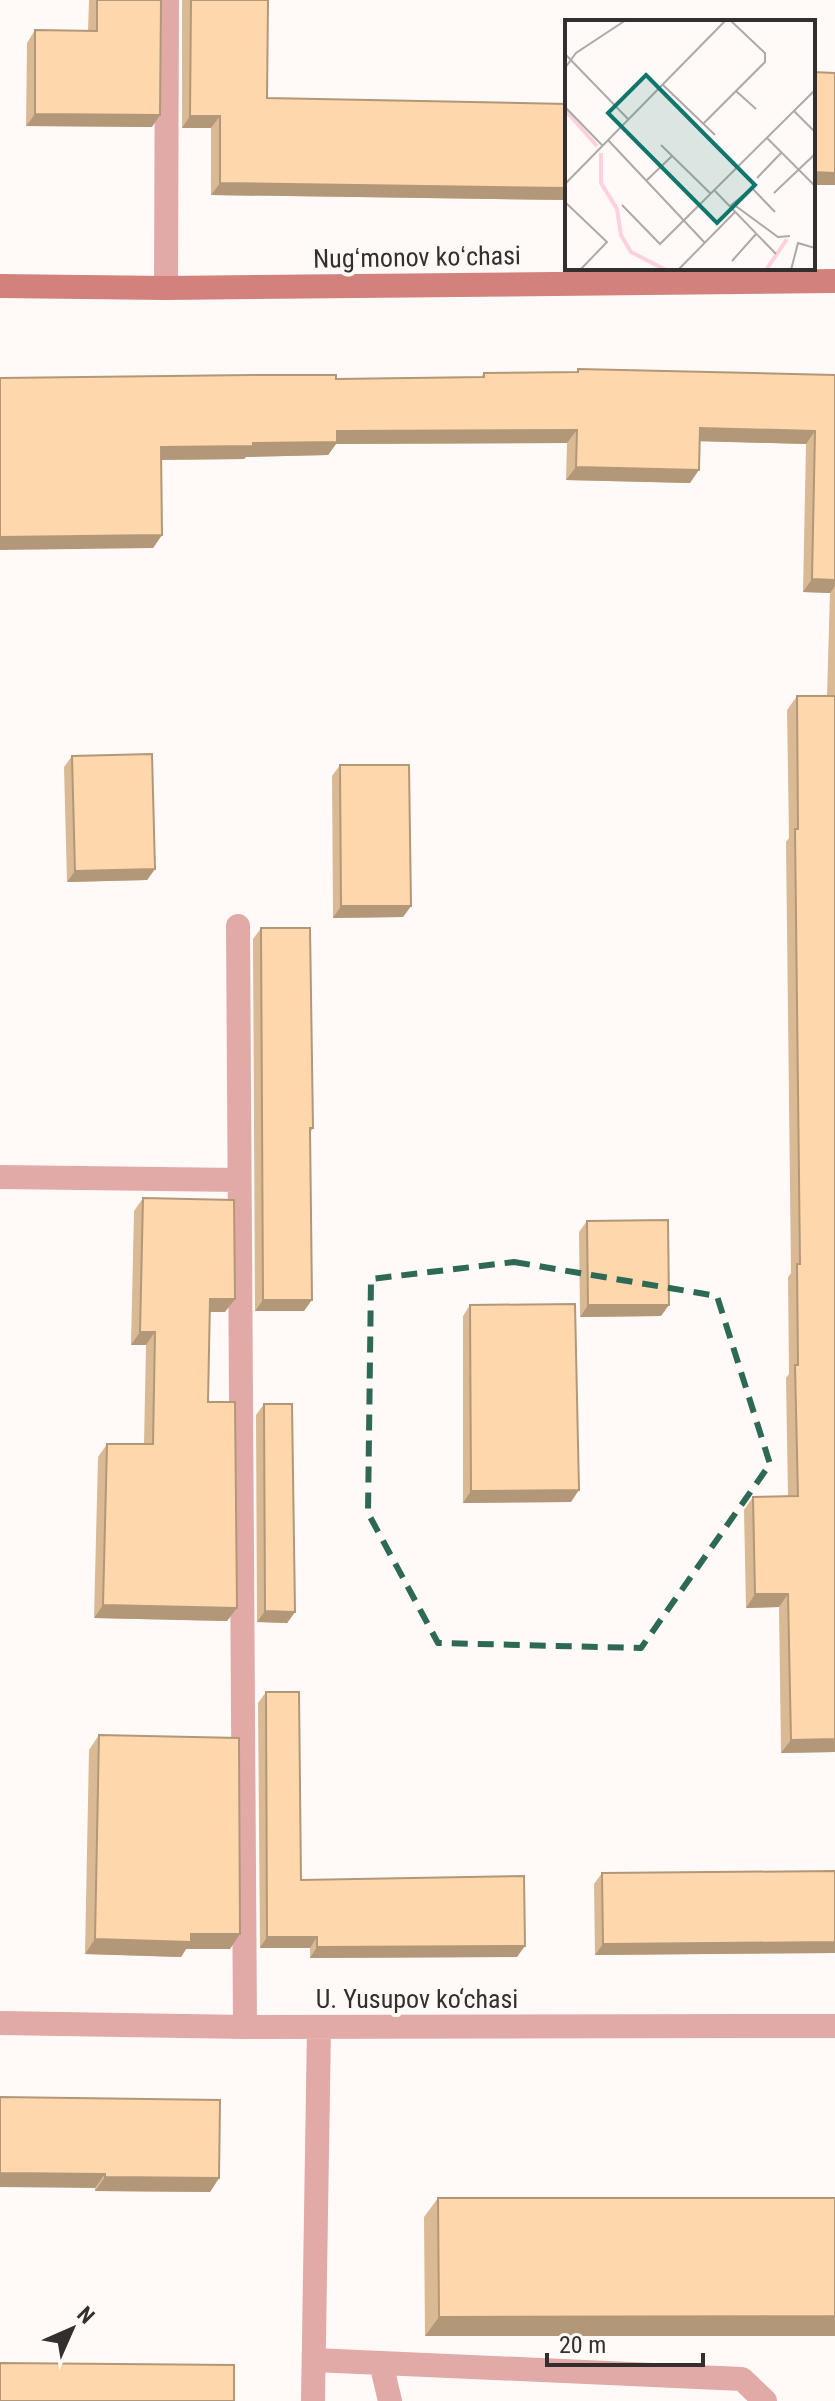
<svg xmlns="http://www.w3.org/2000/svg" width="835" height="2401" font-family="'Roboto Condensed',sans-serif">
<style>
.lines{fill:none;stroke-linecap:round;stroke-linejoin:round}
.service{stroke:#e2aaa6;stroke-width:24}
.minor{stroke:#e2aaa6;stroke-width:24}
.secondary{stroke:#d2817d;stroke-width:24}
.wall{fill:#daba94}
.shaded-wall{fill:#b29778}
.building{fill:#fed8ac;stroke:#b29778;stroke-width:2}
.marked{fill:none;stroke:#2d6954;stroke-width:6;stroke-dasharray:16 10;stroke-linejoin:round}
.labels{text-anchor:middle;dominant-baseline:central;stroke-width:8;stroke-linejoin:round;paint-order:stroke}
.street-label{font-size:26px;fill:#322f2e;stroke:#fffaf7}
.inset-river{fill:none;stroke:#fed1de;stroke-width:4}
.inset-road{fill:none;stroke:#ada9a7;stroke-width:2}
.view{fill:#0f766e;fill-opacity:0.15;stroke:#0f766e;stroke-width:4}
.inset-edge{fill:none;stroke:#322f2e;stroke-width:4}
</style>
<rect width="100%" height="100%" fill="#fffaf7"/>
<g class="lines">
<path class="service" d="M 314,2360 L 742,2379 L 765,2401
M 381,2363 L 390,2401"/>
<path class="minor" d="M 166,288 L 167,0
M 238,926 L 245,2027
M 0,1177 L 239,1180
M 0,2023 L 245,2027 L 835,2026
M 313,2401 L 319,2027"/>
<path class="secondary" d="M 0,286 L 166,288 L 835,281"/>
</g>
<path class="wall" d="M 89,0 L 161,0 L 152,127 L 26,126 L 27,43 L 35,30 L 88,31 Z
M 182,0 L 268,0 L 267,98 L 567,104 L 567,200 L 211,195 L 211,128 L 182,128 Z
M 578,369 L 835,375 L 835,1752 L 781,1753 L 779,1607 L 746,1608 L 744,1510 L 753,1497 L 788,1496 L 786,1378 L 789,1374 L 788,1277 L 791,1273 L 786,842 L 789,838 L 787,710 L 797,696 L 827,696 L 830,593 L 803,592 L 806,444 L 700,441 L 690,483 L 566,480 L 567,443 L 336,444 L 328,455 L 246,457 L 244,459 L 161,460 L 162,535 L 153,548 L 0,378 L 336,379 L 481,377 L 484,373 L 576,372 Z
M 72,756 L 155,869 L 147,880 L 67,882 L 64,767 Z
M 340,765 L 411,906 L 403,917 L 333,918 L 332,776 Z
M 261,928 L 313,1128 L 310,1133 L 304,1311 L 255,1311 L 253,939 Z
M 143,1198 L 225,1312 L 210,1312 L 208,1402 L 237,1608 L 227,1621 L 94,1618 L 98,1457 L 107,1444 L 144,1444 L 146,1345 L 131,1345 L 134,1211 Z
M 587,1221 L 661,1316 L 580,1317 L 579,1232 Z
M 470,1305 L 571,1502 L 463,1503 L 463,1316 Z
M 264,1404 L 295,1612 L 287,1623 L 257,1622 L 256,1415 Z
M 266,1692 L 301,1880 L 517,1957 L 310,1958 L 310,1948 L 260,1948 L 258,1703 Z
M 99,1735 L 230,1949 L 186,1949 L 181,1957 L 85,1954 L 89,1750 Z
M 835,1871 L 835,1953 L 595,1955 L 594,1884 L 602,1873 Z
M 0,2097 L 219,2178 L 210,2192 L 95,2191 L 95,2188 Z
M 438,2198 L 835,2198 L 835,2336 L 425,2336 L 424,2217 Z"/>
<path class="shaded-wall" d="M 35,114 L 160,115 L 152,127 L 26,126 Z
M 190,116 L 220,116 L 211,128 L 182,128 Z
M 813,172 L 835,173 L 835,185 L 813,185 Z
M 220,183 L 567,188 L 567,200 L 211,195 Z
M 700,428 L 815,431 L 806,444 L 691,441 Z
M 577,430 L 567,443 L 336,444 L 328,455 L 246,457 L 244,459 L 152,460 L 161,447 L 253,443 L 337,431 Z
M 576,467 L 699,470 L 690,483 L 566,480 Z
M 162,535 L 153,548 L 0,550 L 0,537 Z
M 812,579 L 835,580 L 835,586 L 830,593 L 803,592 Z
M 155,869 L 147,880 L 67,882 L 75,871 Z
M 341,906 L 411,906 L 403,917 L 333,918 Z
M 210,1299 L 235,1299 L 225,1312 L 201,1312 Z
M 263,1300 L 312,1300 L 304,1311 L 255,1311 Z
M 588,1305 L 669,1305 L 661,1316 L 580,1317 Z
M 140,1332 L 155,1332 L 146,1345 L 131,1345 Z
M 579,1490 L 571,1502 L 463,1503 L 471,1491 Z
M 755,1594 L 788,1594 L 779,1607 L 746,1608 Z
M 103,1605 L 237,1608 L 227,1621 L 94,1618 Z
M 265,1611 L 295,1612 L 287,1623 L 257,1622 Z
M 835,1739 L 835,1752 L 781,1753 L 791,1740 Z
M 191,1934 L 240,1934 L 230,1949 L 186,1949 L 181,1957 L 85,1954 L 95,1939 Z
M 267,1937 L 317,1937 L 310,1948 L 260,1948 Z
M 835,1942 L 835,1953 L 595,1955 L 603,1944 Z
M 525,1946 L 517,1957 L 310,1958 L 317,1947 Z
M 0,2173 L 105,2174 L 95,2188 L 0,2187 Z
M 105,2177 L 219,2178 L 210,2192 L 95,2191 Z
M 835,2316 L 835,2336 L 425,2336 L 439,2317 Z"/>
<path class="building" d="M 97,0 L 161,0 L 160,115 L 35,114 L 35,30 L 97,31 Z
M 191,0 L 268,0 L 267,98 L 567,104 L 567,188 L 220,183 L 220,116 L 190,116 Z
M 813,72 L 835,73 L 835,173 L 813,172 Z
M 578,369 L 835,375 L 835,580 L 812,579 L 815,431 L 700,428 L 699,470 L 576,467 L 577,430 L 337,431 L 337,442 L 253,443 L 253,446 L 161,447 L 162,535 L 0,537 L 0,378 L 252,375 L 336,375 L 336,379 L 484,377 L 484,373 L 578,372 Z
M 797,696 L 835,696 L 835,1739 L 791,1740 L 788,1594 L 755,1594 L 753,1497 L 798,1496 L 795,1365 L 798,1365 L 797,1264 L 800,1264 L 795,829 L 798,829 Z
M 152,754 L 155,869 L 75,871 L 72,756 Z
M 340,765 L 409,765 L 411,906 L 341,906 Z
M 261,928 L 310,928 L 313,1128 L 310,1128 L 312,1300 L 263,1300 Z
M 143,1198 L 234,1200 L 235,1299 L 210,1299 L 208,1402 L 235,1402 L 237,1608 L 103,1605 L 107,1444 L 153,1444 L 155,1332 L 140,1332 Z
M 668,1220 L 669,1305 L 588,1305 L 587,1221 Z
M 575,1304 L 579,1490 L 471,1491 L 470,1305 Z
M 264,1404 L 292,1404 L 295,1612 L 265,1611 Z
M 266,1692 L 299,1692 L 301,1880 L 524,1876 L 525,1946 L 317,1947 L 317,1937 L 267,1937 Z
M 99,1735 L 239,1738 L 240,1934 L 191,1934 L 191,1942 L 95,1939 Z
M 835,1871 L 835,1942 L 603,1944 L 602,1873 Z
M 0,2097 L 220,2100 L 219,2178 L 105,2177 L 105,2174 L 0,2173 Z
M 438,2198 L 835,2198 L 835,2316 L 439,2317 Z
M 0,2363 L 234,2365 L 234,2401 L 0,2401 Z"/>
<path class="marked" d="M 514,1262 L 717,1296 L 770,1464 L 641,1648 L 438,1643 L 368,1513 L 371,1279 Z"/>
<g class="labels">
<g class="street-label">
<text transform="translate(417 257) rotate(-1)">Nugʻmonov koʻchasi</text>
<text x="417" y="1999">U. Yusupov ko‘chasi</text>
</g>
</g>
<g transform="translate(565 20)">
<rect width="250" height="250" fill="#fffaf7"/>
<path class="inset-river" d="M 1,91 L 32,126M 36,133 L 36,163 L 52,189 L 56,215 L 66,232 L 101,250M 201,250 L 222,219"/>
<path class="inset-road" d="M 0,34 L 63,99M 0,48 L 11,33 L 61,0M 97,64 L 150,115M 171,71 L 191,89M 0,87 L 37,125M 229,91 L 250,112M 138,104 L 200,42 L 200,33 L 165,0M 202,118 L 250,166M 43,120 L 140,223M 96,125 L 146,174M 192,158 L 217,132M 81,161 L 107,136M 0,164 L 161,0M 150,171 L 211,234M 209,173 L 250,134M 0,182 L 42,222 L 15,250M 168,184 L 213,217 L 225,216M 57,185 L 95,224 L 250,70M 165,186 L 187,168 L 210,192M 167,241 L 191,214M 113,250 L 170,192M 226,250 L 233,223 L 250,228"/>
<path class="view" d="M 81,55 L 190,165 L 152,203 L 43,93 Z"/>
<rect width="250" height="250" class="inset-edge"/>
</g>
<g transform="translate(72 2329) rotate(45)" stroke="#fffaf7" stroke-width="6" paint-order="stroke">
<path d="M0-6L14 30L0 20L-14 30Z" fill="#322f2e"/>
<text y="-12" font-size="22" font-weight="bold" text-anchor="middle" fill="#322f2e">N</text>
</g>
<path d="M547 2353v12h156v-12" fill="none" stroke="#322f2e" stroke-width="4"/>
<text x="559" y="2353" font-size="24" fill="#322f2e" stroke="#fffaf7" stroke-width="6" paint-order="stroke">20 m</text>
</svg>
